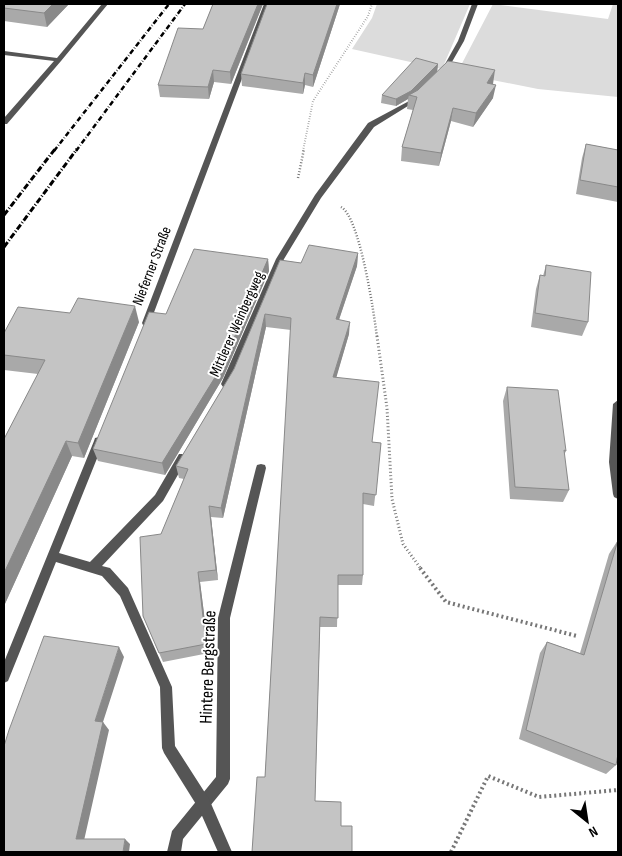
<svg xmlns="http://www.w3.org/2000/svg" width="622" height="856" font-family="'Sofia Sans Condensed',sans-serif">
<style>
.green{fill:#dcdcdc}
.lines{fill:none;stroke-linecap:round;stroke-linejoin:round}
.path-far3{stroke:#777;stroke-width:2;stroke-dasharray:0.5 2;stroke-linecap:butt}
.path-far2{stroke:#777;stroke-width:2.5;stroke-dasharray:1 2;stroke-linecap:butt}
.path-far1{stroke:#777;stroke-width:3;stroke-dasharray:1 2.5;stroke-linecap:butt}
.path{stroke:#777;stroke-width:4;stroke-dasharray:2 3;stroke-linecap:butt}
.service{fill:#555;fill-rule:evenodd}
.minor{fill:#555;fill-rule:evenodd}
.rail-far1{stroke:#000;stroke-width:2.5;stroke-dasharray:5 2 0.5 2;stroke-linecap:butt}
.rail{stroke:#000;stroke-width:3;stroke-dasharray:6 2 1 2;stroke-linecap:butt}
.wall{fill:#a9a9a9}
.shaded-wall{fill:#898989}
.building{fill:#c4c4c4;stroke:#898989}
.labels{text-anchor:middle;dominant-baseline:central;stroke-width:4;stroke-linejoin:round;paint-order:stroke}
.street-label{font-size:15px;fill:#000;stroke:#fff}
.near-street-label{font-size:18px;fill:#000;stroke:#fff}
</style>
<rect width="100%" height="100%" fill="#fff"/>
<path class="green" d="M 377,4 L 470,4 L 442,69 L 352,49 L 372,18 Z
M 493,4 L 608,19 L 613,4 L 618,4 L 618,97 L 538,89 L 457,73 Z"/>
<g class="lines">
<path class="path-far3" d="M 303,151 L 313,101 L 368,16 L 372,4"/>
<path class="path-far2" d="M 298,178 L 304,149
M 341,207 C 360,217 374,314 377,337"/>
<path class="path-far1" d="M 377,336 L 387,408 L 392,499 L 403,544 L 421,569"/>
<path class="path" d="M 420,568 L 446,602 L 577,636
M 451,852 L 488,776 L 539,797 L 618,790"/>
<path class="service" d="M 472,4 L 478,4 L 464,41 L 445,74 L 441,74 L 440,73 L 458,41 Z
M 261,464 L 265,465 L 266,468 L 230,618 L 230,779 L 228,784 L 183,839 L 181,852 L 167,852 L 172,831 L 216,777 L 218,618 L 256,468 L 257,465 Z"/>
<path class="minor" d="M 102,4 L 108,4 L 61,61 L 7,124 L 4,124 L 4,118 L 54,61 L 4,55 L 4,51 L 57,58 Z
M 264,4 L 270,4 L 150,323 L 146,326 L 143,325 L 142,323 Z
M 411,100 L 416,101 L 374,127 L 321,198 L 284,259 L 231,384 L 229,387 L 223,387 L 221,384 L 276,259 L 315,195 L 368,123 Z
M 618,400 L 618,499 L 614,497 L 613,494 L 609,462 L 613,404 Z
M 99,437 L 103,438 L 104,441 L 59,553 L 90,562 L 155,495 L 179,454 L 187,454 L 188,457 L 163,501 L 102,566 L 110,568 L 128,588 L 172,687 L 175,746 L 209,799 L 232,852 L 218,852 L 199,809 L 164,753 L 162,748 L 160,687 L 120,596 L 102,576 L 56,562 L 8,681 L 4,683 L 4,662 L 94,441 L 95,438 Z"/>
<path class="rail-far1" d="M 54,151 L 169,4
M 76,151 L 185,4"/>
<path class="rail" d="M 4,215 L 55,149
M 4,247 L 77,149"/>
</g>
<path class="wall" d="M 4,4 L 69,4 L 47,27 L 4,21 Z
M 213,4 L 263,4 L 231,84 L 214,82 L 209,99 L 160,97 L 158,85 L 203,29 Z
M 340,4 L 313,87 L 305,85 L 303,94 L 242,86 L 241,74 Z
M 438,64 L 437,72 L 492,84 L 493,98 L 473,127 L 451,121 L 439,166 L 401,161 L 402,147 L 413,110 L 407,109 L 408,99 L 396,106 L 381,103 L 382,95 Z
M 586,144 L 618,150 L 618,202 L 576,194 L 582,158 Z
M 358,253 L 357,266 L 339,320 L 349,334 L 336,377 L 372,442 L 381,443 L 374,506 L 363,504 L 363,575 L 362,585 L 338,585 L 337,627 L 320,627 L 315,801 L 341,826 L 352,852 L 265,777 L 291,330 L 266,327 L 223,518 L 211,517 L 218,580 L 200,582 L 209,653 L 163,662 L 143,616 L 161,534 L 184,479 L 179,478 L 176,466 L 234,369 L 280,260 L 301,263 Z
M 268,259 L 269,271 L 223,378 L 165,475 L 98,461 L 93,449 L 166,314 Z
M 546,265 L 588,322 L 582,336 L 531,327 L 536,289 L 540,275 L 543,276 Z
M 139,322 L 84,458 L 72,456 L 4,606 L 4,439 L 38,374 L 4,370 L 4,333 Z
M 507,387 L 566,451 L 564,455 L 569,490 L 563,502 L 510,499 L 503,401 Z
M 618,540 L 616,765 L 606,774 L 519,739 L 540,653 L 547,642 L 580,653 L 609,554 Z"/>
<path class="shaded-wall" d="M 53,4 L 69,4 L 47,27 L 44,13 Z
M 258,4 L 263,4 L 231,84 L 230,72 Z
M 337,4 L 340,4 L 313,87 L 313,75 Z
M 438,64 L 437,72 L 412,96 L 409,95 L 408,99 L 396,106 L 396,99 Z
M 213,70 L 214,82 L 209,99 L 208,87 Z
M 495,70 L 493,84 L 484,96 L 487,83 Z
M 305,73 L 305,85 L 303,94 L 303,83 Z
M 496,85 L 493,98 L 473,127 L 476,113 Z
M 453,108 L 451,121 L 439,166 L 441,153 Z
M 358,253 L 357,266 L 335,331 L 336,319 Z
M 268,259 L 269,271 L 223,378 L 165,475 L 162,463 Z
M 135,306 L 139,322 L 84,458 L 78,443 Z
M 265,314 L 266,327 L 223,518 L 221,508 Z
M 350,322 L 349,334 L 333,389 L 333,377 Z
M 66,441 L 72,456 L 4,606 L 4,573 Z
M 209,506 L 211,517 L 218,580 L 216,570 Z
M 198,572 L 200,582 L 209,653 L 206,644 Z
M 119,647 L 124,657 L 103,722 L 109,730 L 83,845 L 76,839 L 95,721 Z
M 125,839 L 130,844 L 129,852 L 123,852 Z"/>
<path class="building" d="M 4,4 L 53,4 L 44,13 L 4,8 Z
M 213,4 L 258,4 L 230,72 L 213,70 L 208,87 L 158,85 L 178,28 L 203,29 Z
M 267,4 L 337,4 L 313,75 L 305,73 L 303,83 L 241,74 Z
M 416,58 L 438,64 L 411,91 L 396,99 L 382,95 Z
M 448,61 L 495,70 L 487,83 L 496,85 L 476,113 L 453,108 L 441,153 L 402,147 L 417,97 L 409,95 L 418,90 Z
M 586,144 L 618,150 L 618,187 L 580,180 Z
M 309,245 L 358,253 L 336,319 L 350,322 L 333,377 L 379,382 L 372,442 L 381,443 L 376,495 L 363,493 L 363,575 L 338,575 L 338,618 L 320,617 L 315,801 L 341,802 L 341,826 L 352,826 L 352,852 L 252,852 L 257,777 L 265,777 L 291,318 L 265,314 L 221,508 L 209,506 L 216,570 L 198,572 L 206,644 L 159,653 L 143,616 L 140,537 L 161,534 L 188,469 L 176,466 L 234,369 L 280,260 L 301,263 Z
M 194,249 L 268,259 L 222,366 L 162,463 L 93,449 L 149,312 L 166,314 Z
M 546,265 L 591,272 L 588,322 L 535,313 L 540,275 L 545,276 Z
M 78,298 L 135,306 L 78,443 L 66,441 L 4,573 L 4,439 L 45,360 L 4,355 L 4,333 L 18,307 L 70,313 Z
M 507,387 L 558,390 L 566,451 L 564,450 L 569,490 L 515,487 Z
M 618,540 L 618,754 L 616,765 L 526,730 L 547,642 L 584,655 Z
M 44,636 L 119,647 L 95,721 L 103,722 L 76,839 L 125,839 L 123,852 L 4,852 L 4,746 L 9,730 Z"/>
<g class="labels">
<g class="street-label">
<text transform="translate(152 266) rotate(-69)">Nieferner Straße</text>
<text transform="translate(237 324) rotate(-66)">Mittlerer Weinbergweg</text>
</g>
<g class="near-street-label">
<text transform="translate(208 667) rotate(-88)">Hintere Bergstraße</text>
</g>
</g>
<rect width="622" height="856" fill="none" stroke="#000000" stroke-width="10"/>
<g transform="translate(587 821) rotate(150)" stroke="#ffffff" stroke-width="4" paint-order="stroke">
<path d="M0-4L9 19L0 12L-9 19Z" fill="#000000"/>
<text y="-8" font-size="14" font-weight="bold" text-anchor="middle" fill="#000000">N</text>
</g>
</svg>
